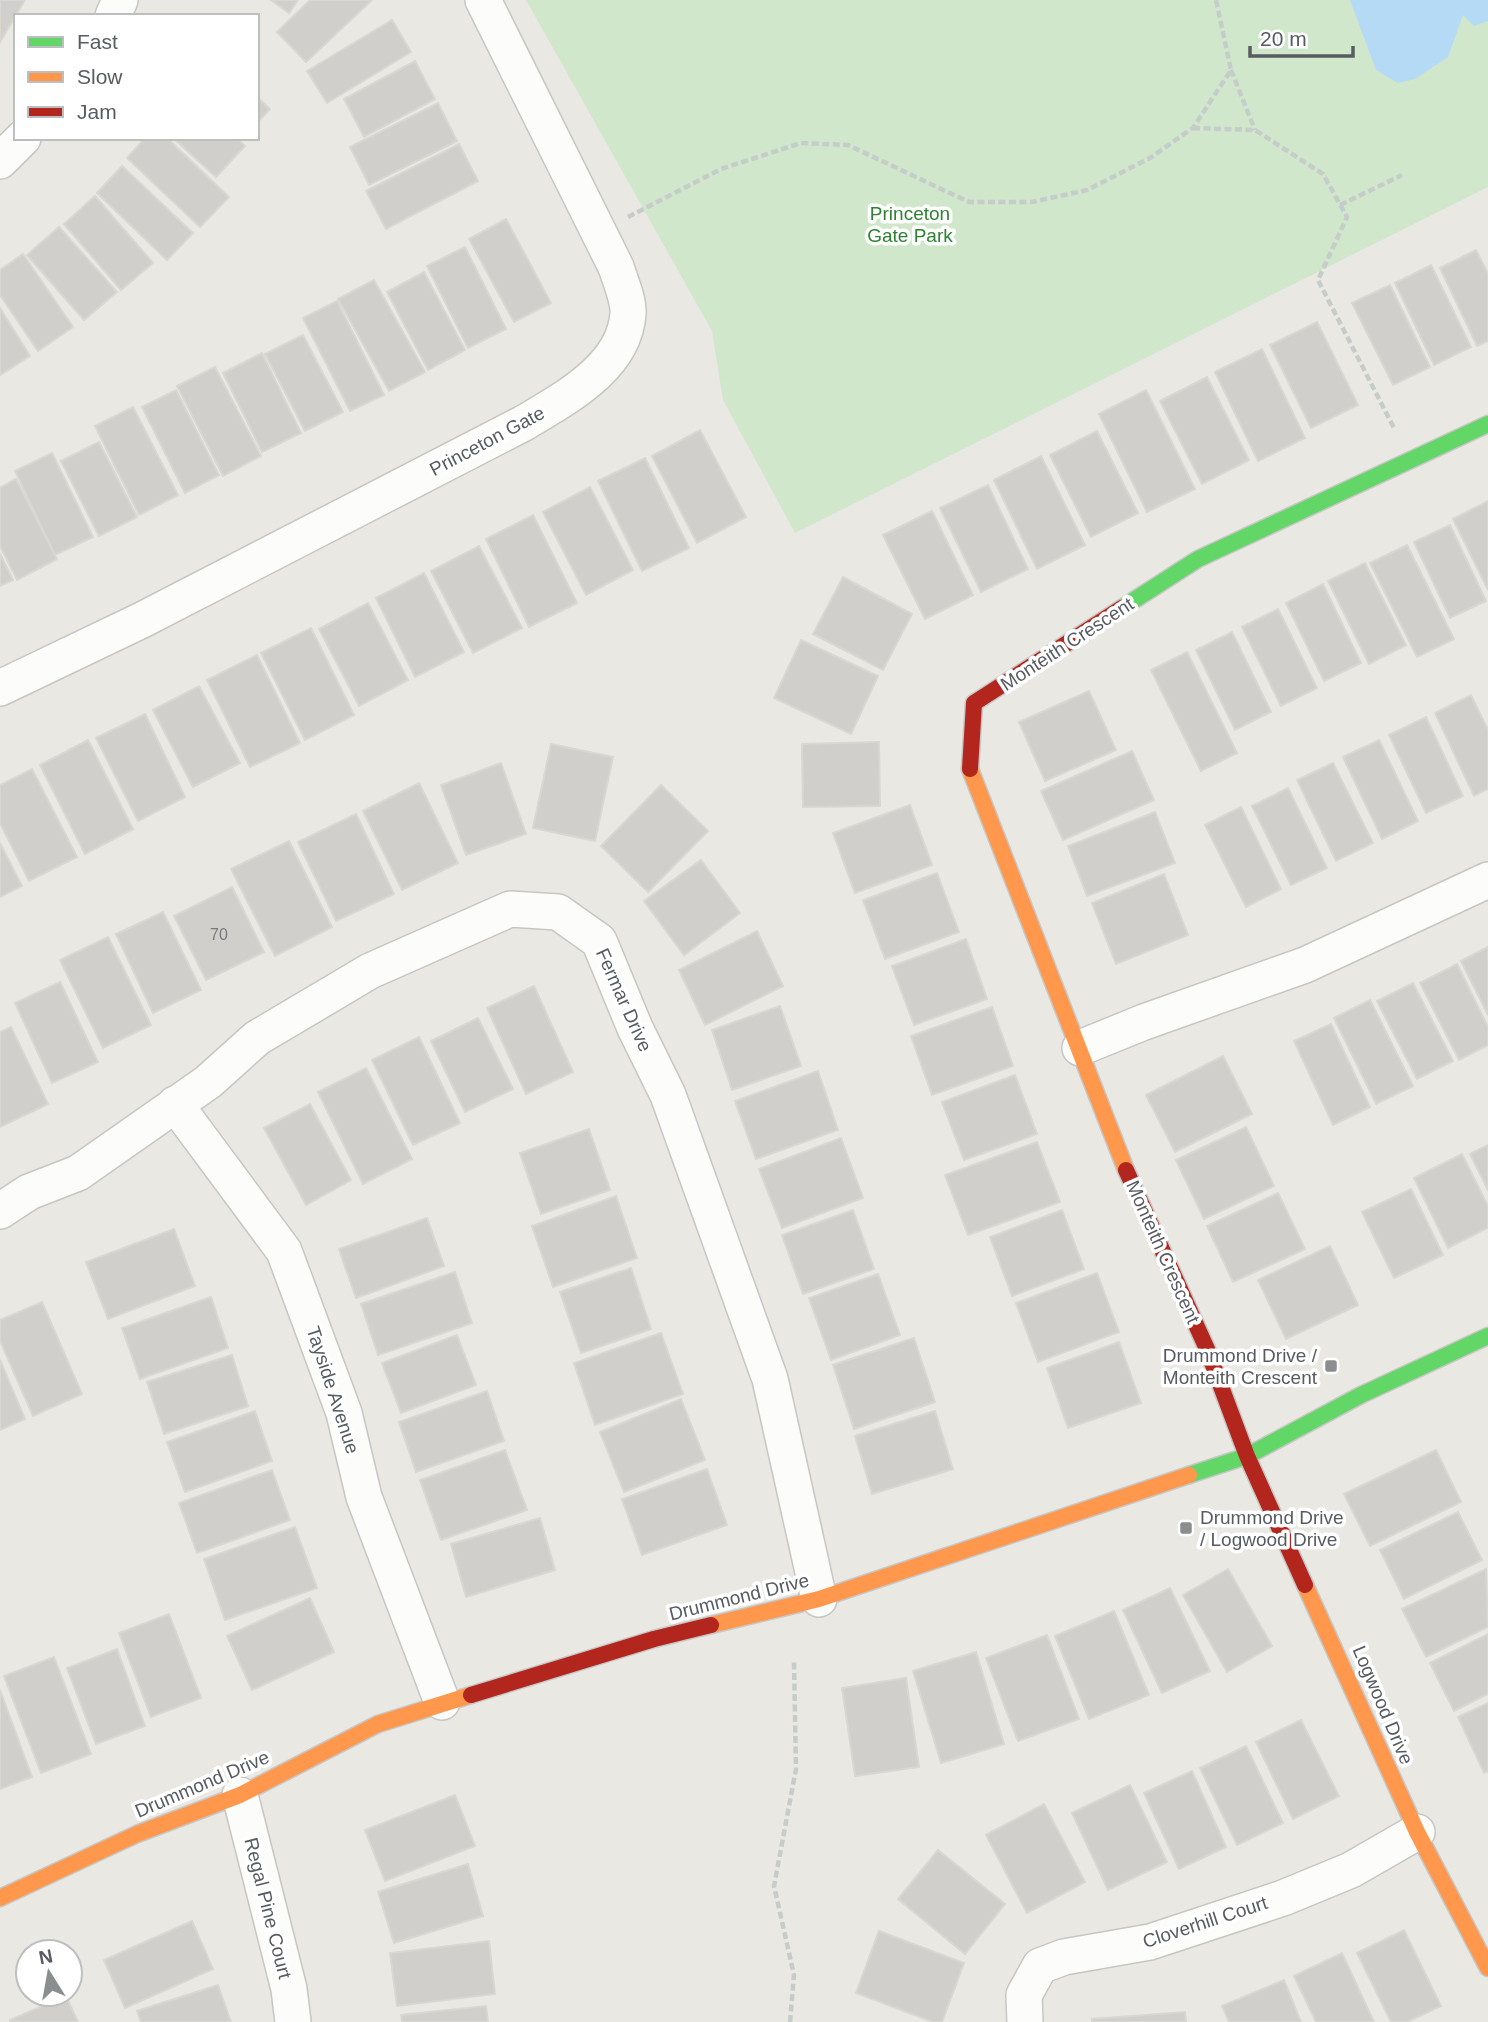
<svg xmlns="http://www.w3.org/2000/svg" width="1488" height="2022" font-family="Arial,sans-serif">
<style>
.green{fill:#d0e7cc}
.water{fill:#b4daf6}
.building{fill:#d0cfcb;stroke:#d9d7d2;stroke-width:2}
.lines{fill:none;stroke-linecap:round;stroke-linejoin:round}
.street-casing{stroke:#c6c6c5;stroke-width:38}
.fast-casing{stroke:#c7c7c6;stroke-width:19}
.slow-casing{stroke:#c7c7c6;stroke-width:19}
.jam-casing{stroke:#c7c7c6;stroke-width:19}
.path{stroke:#c5ccc9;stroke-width:4.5;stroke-dasharray:7 3.5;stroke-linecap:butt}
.street{stroke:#fcfcfb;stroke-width:35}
.fast{stroke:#63d668;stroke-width:16}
.slow{stroke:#ff974d;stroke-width:16}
.jam{stroke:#b3261e;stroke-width:16}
.poi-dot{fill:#8b8d8f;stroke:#fff;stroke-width:2.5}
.labels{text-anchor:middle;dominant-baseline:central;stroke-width:7;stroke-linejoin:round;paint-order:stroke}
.number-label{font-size:16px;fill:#777a7d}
.park-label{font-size:19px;fill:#2e8332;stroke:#fff}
.street-label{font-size:19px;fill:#585c62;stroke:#fff}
.poi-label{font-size:19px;fill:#585c62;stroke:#fff;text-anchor:end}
</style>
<rect width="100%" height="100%" fill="#eae8e2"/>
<path class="green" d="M 526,0 L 1488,0 L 1488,187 L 795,533 L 723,400 L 712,331 Z"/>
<path class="water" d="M 1350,0 L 1488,0 L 1488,21 L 1474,26 L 1463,15 L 1448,57 L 1415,79 L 1398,83 L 1376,70 Z"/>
<path class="building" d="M 0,0 L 25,0 L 0,42 Z
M 271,0 L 298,0 L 289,13 Z
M 310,0 L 372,0 L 306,62 L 277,32 Z
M 392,20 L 411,52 L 327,103 L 307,71 Z
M 415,61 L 435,99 L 364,137 L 344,99 Z
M 257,97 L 270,109 L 257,123 Z
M 438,103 L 457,141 L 369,185 L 350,147 Z
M 145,138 L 167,138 L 229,197 L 200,227 L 127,158 Z
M 173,138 L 237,138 L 245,146 L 216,177 Z
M 459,144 L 478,181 L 386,229 L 366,191 Z
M 122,166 L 193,233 L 167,260 L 97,193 Z
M 95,196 L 153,263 L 121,290 L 64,224 Z
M 506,219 L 551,303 L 514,322 L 469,239 Z
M 59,227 L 117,292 L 84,320 L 27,255 Z
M 465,247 L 506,329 L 468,348 L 427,266 Z
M 1476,250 L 1488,274 L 1488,341 L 1477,346 L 1440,268 Z
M 23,254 L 73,327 L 38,351 L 0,295 L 0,270 Z
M 1431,265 L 1471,347 L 1434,365 L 1395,283 Z
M 424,272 L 465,350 L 428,370 L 387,292 Z
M 374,280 L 425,372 L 389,391 L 338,299 Z
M 1390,285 L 1430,367 L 1393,385 L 1352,303 Z
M 337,301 L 384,395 L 350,411 L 303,318 Z
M 0,308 L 30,356 L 0,375 Z
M 1317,322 L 1358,405 L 1311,428 L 1270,345 Z
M 303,335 L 343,412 L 305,431 L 265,354 Z
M 1262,349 L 1305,438 L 1258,461 L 1215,372 Z
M 262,353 L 301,433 L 262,452 L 223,373 Z
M 215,367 L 261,456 L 223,476 L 177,386 Z
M 1207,377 L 1249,460 L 1202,484 L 1160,401 Z
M 176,390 L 219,475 L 185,493 L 142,407 Z
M 1146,390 L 1195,489 L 1147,512 L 1099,414 Z
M 133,407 L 178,495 L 139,515 L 95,426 Z
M 700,430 L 746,517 L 697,543 L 652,456 Z
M 1097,431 L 1138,513 L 1091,537 L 1050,455 Z
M 99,442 L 137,517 L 99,536 L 61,461 Z
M 52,453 L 93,537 L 55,555 L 15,471 Z
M 1041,456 L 1085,545 L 1037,569 L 994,480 Z
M 645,458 L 689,548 L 642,571 L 598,481 Z
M 16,479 L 57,559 L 17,580 L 0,546 L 0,488 Z
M 988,485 L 1028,569 L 981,592 L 940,508 Z
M 590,487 L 633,570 L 586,595 L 543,512 Z
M 1488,501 L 1488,590 L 1453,519 Z
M 932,511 L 973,595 L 925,619 L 883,535 Z
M 533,515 L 577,603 L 529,627 L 486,539 Z
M 1450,525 L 1486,601 L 1450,618 L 1414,542 Z
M 1407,545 L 1454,639 L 1417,657 L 1370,563 Z
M 479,546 L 522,628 L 473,653 L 431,571 Z
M 0,554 L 13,580 L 0,586 Z
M 1365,563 L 1406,645 L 1369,664 L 1328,581 Z
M 424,573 L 464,652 L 415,677 L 376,598 Z
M 843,577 L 912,614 L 883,670 L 813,634 Z
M 1323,584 L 1361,663 L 1324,681 L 1286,603 Z
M 368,603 L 408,680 L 359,706 L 319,629 Z
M 1278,609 L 1317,688 L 1281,706 L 1242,627 Z
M 311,628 L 354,715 L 305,740 L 261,653 Z
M 1232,632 L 1271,712 L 1235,730 L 1196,650 Z
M 801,640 L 878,676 L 851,734 L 774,698 Z
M 1187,652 L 1237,753 L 1201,771 L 1151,670 Z
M 257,655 L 300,743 L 250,767 L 207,680 Z
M 199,686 L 240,763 L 193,787 L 153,710 Z
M 1089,691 L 1116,750 L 1045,781 L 1019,722 Z
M 1471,695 L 1488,730 L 1488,789 L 1474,796 L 1435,713 Z
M 145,714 L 185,797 L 138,821 L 96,738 Z
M 1426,717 L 1463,796 L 1426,813 L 1389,735 Z
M 88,740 L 133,829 L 85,854 L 40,765 Z
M 1379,740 L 1418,821 L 1382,839 L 1343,757 Z
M 879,742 L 880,806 L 803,807 L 802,744 Z
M 551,744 L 613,757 L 595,841 L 533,828 Z
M 1132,751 L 1154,800 L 1063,840 L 1041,791 Z
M 501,763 L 526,834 L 466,855 L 441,785 Z
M 1333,763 L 1373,843 L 1336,861 L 1297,780 Z
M 32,769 L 77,857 L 29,881 L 0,823 L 0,785 Z
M 419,783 L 458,863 L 402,890 L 363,811 Z
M 661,785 L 708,831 L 648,892 L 601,846 Z
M 1288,788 L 1327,868 L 1291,885 L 1252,806 Z
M 910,805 L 932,865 L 855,893 L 833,833 Z
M 1241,807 L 1281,889 L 1246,907 L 1205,825 Z
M 1155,812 L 1175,863 L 1087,896 L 1068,846 Z
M 356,814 L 394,894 L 336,921 L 298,842 Z
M 289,841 L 332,927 L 275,956 L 231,869 Z
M 0,843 L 22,886 L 0,897 Z
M 701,860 L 740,913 L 684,955 L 644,901 Z
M 937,873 L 959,932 L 885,959 L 863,900 Z
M 1164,874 L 1188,935 L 1116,964 L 1092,903 Z
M 232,887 L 264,952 L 206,980 L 174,916 Z
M 163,912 L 201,990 L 153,1013 L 116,934 Z
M 757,931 L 783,986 L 705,1025 L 679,970 Z
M 108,937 L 151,1025 L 103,1048 L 60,960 Z
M 966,939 L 987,999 L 914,1025 L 892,966 Z
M 1488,947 L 1488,1015 L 1461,961 Z
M 1457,964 L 1488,1027 L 1488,1045 L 1459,1060 L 1420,983 Z
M 60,982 L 98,1062 L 52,1083 L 15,1003 Z
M 1413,983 L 1453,1061 L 1417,1079 L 1377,1001 Z
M 534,986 L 573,1072 L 526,1094 L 487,1008 Z
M 1370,1000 L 1413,1086 L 1376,1104 L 1334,1018 Z
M 780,1006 L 801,1066 L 732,1090 L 712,1030 Z
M 992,1007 L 1013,1066 L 932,1095 L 911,1036 Z
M 478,1018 L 513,1089 L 465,1112 L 431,1041 Z
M 1331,1024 L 1370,1107 L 1333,1125 L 1294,1041 Z
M 11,1027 L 48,1104 L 0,1127 L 0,1032 Z
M 419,1037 L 460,1123 L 413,1145 L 372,1060 Z
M 1223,1056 L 1252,1114 L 1175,1152 L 1146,1095 Z
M 366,1068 L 412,1159 L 363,1184 L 318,1092 Z
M 818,1071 L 838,1130 L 756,1159 L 735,1101 Z
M 1015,1075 L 1037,1134 L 964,1160 L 942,1102 Z
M 310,1104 L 351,1180 L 306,1205 L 264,1128 Z
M 1246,1127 L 1274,1186 L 1204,1219 L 1176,1160 Z
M 589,1129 L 610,1190 L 541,1214 L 520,1153 Z
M 841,1138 L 863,1198 L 782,1228 L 759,1169 Z
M 1037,1142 L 1060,1202 L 968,1235 L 945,1175 Z
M 1488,1145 L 1488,1190 L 1470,1154 Z
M 1462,1154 L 1488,1206 L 1488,1228 L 1448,1248 L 1414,1178 Z
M 1411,1189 L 1443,1255 L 1394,1278 L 1362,1212 Z
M 1278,1193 L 1305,1249 L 1233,1282 L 1207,1226 Z
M 616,1196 L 637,1258 L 553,1287 L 532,1226 Z
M 853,1210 L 874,1269 L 803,1294 L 782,1235 Z
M 1062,1210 L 1084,1269 L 1012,1296 L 990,1237 Z
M 427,1218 L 444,1266 L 356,1298 L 339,1249 Z
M 174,1229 L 195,1286 L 108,1319 L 86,1262 Z
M 1330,1246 L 1358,1305 L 1286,1339 L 1258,1280 Z
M 631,1268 L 651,1329 L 581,1353 L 560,1292 Z
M 455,1272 L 472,1323 L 378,1355 L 361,1304 Z
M 1097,1273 L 1119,1332 L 1038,1362 L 1016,1303 Z
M 878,1274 L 900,1335 L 831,1360 L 809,1298 Z
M 211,1297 L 228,1348 L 140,1379 L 122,1328 Z
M 42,1302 L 82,1394 L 33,1416 L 0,1341 L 0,1320 Z
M 661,1333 L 683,1394 L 595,1425 L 574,1363 Z
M 457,1335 L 476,1385 L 401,1413 L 382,1363 Z
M 914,1338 L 935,1402 L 854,1429 L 833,1365 Z
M 1119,1342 L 1141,1403 L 1068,1428 L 1047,1368 Z
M 232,1355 L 248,1406 L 164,1434 L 147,1382 Z
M 0,1360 L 25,1419 L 0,1430 Z
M 487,1391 L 504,1441 L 416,1472 L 399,1422 Z
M 681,1399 L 705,1460 L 624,1492 L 600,1432 Z
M 255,1411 L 272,1461 L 185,1492 L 167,1442 Z
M 935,1411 L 953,1469 L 872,1494 L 855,1436 Z
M 505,1450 L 527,1510 L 441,1540 L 420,1480 Z
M 1436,1450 L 1461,1502 L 1370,1546 L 1344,1494 Z
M 707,1469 L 727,1525 L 642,1555 L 622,1499 Z
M 272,1470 L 290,1520 L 197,1553 L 179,1503 Z
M 1458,1512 L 1482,1560 L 1404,1599 L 1380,1550 Z
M 540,1518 L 555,1570 L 466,1597 L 451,1544 Z
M 295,1527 L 317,1588 L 225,1620 L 204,1559 Z
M 1228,1569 L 1272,1646 L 1227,1672 L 1183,1595 Z
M 1486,1569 L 1488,1627 L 1426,1657 L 1402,1609 Z
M 1170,1588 L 1210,1671 L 1162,1693 L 1123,1610 Z
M 310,1598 L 334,1652 L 252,1690 L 227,1636 Z
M 1114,1611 L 1149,1695 L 1089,1719 L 1055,1636 Z
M 169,1614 L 201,1698 L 151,1717 L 119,1633 Z
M 1488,1634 L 1488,1694 L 1454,1711 L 1430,1663 Z
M 1047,1635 L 1079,1719 L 1018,1741 L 986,1658 Z
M 117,1649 L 145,1726 L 96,1744 L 67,1668 Z
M 976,1652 L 1004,1744 L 941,1763 L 913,1671 Z
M 54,1657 L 91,1754 L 41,1773 L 4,1676 Z
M 906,1678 L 919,1767 L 855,1776 L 842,1688 Z
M 0,1690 L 32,1777 L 0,1789 Z
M 1488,1703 L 1488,1771 L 1484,1773 L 1458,1717 Z
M 1301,1720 L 1339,1796 L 1293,1819 L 1256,1742 Z
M 1246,1746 L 1283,1823 L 1237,1845 L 1200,1768 Z
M 1192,1771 L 1226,1847 L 1179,1869 L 1144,1793 Z
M 1130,1785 L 1167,1862 L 1108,1890 L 1072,1813 Z
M 455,1795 L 475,1846 L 385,1881 L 365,1830 Z
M 1044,1804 L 1085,1882 L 1027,1913 L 986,1835 Z
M 938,1850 L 1005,1904 L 965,1954 L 898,1899 Z
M 468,1864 L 483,1916 L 394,1943 L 378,1892 Z
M 192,1921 L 213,1969 L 125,2008 L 104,1960 Z
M 1404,1930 L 1441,2006 L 1407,2022 L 1391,2022 L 1357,1953 Z
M 879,1931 L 964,1963 L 942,2022 L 933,2022 L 856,1993 Z
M 489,1941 L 495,1994 L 397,2006 L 390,1953 Z
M 1342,1953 L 1374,2022 L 1316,2022 L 1294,1976 Z
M 1284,1980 L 1301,2022 L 1229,2022 L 1222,2006 Z
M 218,1985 L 231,2022 L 141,2022 L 137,2011 Z
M 66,1996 L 78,2022 L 10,2022 L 10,2020 Z
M 486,2006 L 488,2022 L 402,2022 L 401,2015 Z
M 1185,2012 L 1186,2022 L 1092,2022 L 1092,2019 Z"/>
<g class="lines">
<g class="street-casing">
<path id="street" d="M 113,16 L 120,0
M 0,161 L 23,138
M 0,688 L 142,620 L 524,423 C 565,398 624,368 628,314 C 629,300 620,280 616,267 L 483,0
M 1080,1048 L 1144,1022 L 1305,965 L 1488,880
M 175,1104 L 284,1251 L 344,1413 L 364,1497 L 442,1702
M 0,1211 L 29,1192 L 78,1173 L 208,1082 L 257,1038 L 370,971 L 510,909 L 558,912 L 599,941 L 635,1028 L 668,1095 L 770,1379 L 819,1599
M 240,1795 L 289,1989 L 293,2022
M 1025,2022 L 1024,1995 L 1040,1966 L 1064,1957 L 1150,1942 L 1283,1898 L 1351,1870 L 1417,1832"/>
</g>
<g class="fast-casing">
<path id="fast" d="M 1122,608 L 1198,559 L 1488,424
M 1189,1475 L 1247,1456 L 1361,1395 L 1488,1336"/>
</g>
<g class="slow-casing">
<path id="slow" d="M 970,769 L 1126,1170
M 1305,1585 L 1417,1832 L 1488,1968
M 711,1625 L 819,1599 L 1189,1475
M 0,1898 L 137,1834 L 240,1795 L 378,1724 L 471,1695"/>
</g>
<g class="jam-casing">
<path id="jam" d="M 970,769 L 974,703 L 1122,608
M 1126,1170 L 1207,1349 L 1247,1456 L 1305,1585
M 471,1695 L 654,1639 L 711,1625"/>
</g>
<path class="path" d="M 1231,70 L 1255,130
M 1193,128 L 1255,130 L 1323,174 L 1347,217 L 1318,280 L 1394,428
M 1340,205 L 1402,175
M 628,217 L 721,169 L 801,143 L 848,145 L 969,202 L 1032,202 L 1087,190 L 1150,158 L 1193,128 L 1231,70 L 1216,0
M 790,2022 L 794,1975 L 774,1886 L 796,1769 L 794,1662"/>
<use href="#street" class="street"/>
<use href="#fast" class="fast"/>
<use href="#slow" class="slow"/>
<use href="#jam" class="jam"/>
</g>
<g class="poi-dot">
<rect x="1324" y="1359" width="14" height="14" rx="3.5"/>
<rect x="1179" y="1521" width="14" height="14" rx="3.5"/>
</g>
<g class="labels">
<g class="number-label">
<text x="219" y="934">70</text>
</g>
<g class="park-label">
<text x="910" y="213">Princeton<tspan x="910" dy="22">Gate Park</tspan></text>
</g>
<g class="street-label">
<text transform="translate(487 441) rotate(-28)">Princeton Gate</text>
<text transform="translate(1067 644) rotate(-33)">Monteith Crescent</text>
<text transform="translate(624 1000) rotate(66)">Fermar Drive</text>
<text transform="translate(1163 1252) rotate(66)">Monteith Crescent</text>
<text transform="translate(333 1390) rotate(72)">Tayside Avenue</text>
<text transform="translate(739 1597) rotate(-14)">Drummond Drive</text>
<text transform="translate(1383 1705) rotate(67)">Logwood Drive</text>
<text transform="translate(202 1784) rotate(-23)">Drummond Drive</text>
<text transform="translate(268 1908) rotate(76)">Regal Pine Court</text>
<text transform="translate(1205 1922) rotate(-18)">Cloverhill Court</text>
</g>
<g class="poi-label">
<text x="1317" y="1355">Drummond Drive /<tspan x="1317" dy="22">Monteith Crescent</tspan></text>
<text x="1200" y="1517" text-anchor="start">Drummond Drive<tspan x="1200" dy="22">/ Logwood Drive</tspan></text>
</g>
</g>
<rect x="14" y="14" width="245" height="126" fill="#ffffff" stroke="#bcbec0" stroke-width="2"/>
<rect x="28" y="37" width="35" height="10" fill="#63d668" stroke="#bcbec0" stroke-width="2"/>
<text x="77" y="49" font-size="21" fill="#585c62">Fast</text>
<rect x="28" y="72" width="35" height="10" fill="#ff974d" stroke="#bcbec0" stroke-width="2"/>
<text x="77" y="84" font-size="21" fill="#585c62">Slow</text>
<rect x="28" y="107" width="35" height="10" fill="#b3261e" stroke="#bcbec0" stroke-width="2"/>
<text x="77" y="119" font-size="21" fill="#585c62">Jam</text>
<g transform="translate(49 1973) rotate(349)"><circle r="33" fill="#ffffff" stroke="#bcbec0" stroke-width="2"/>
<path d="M0-5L12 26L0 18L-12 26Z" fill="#8b8d8f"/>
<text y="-10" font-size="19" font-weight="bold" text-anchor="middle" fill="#585c62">N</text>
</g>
<path d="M1250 46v10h103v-10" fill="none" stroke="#585c62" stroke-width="3.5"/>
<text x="1260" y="46" font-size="21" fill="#585c62" stroke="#ffffff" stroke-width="5" paint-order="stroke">20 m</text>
</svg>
